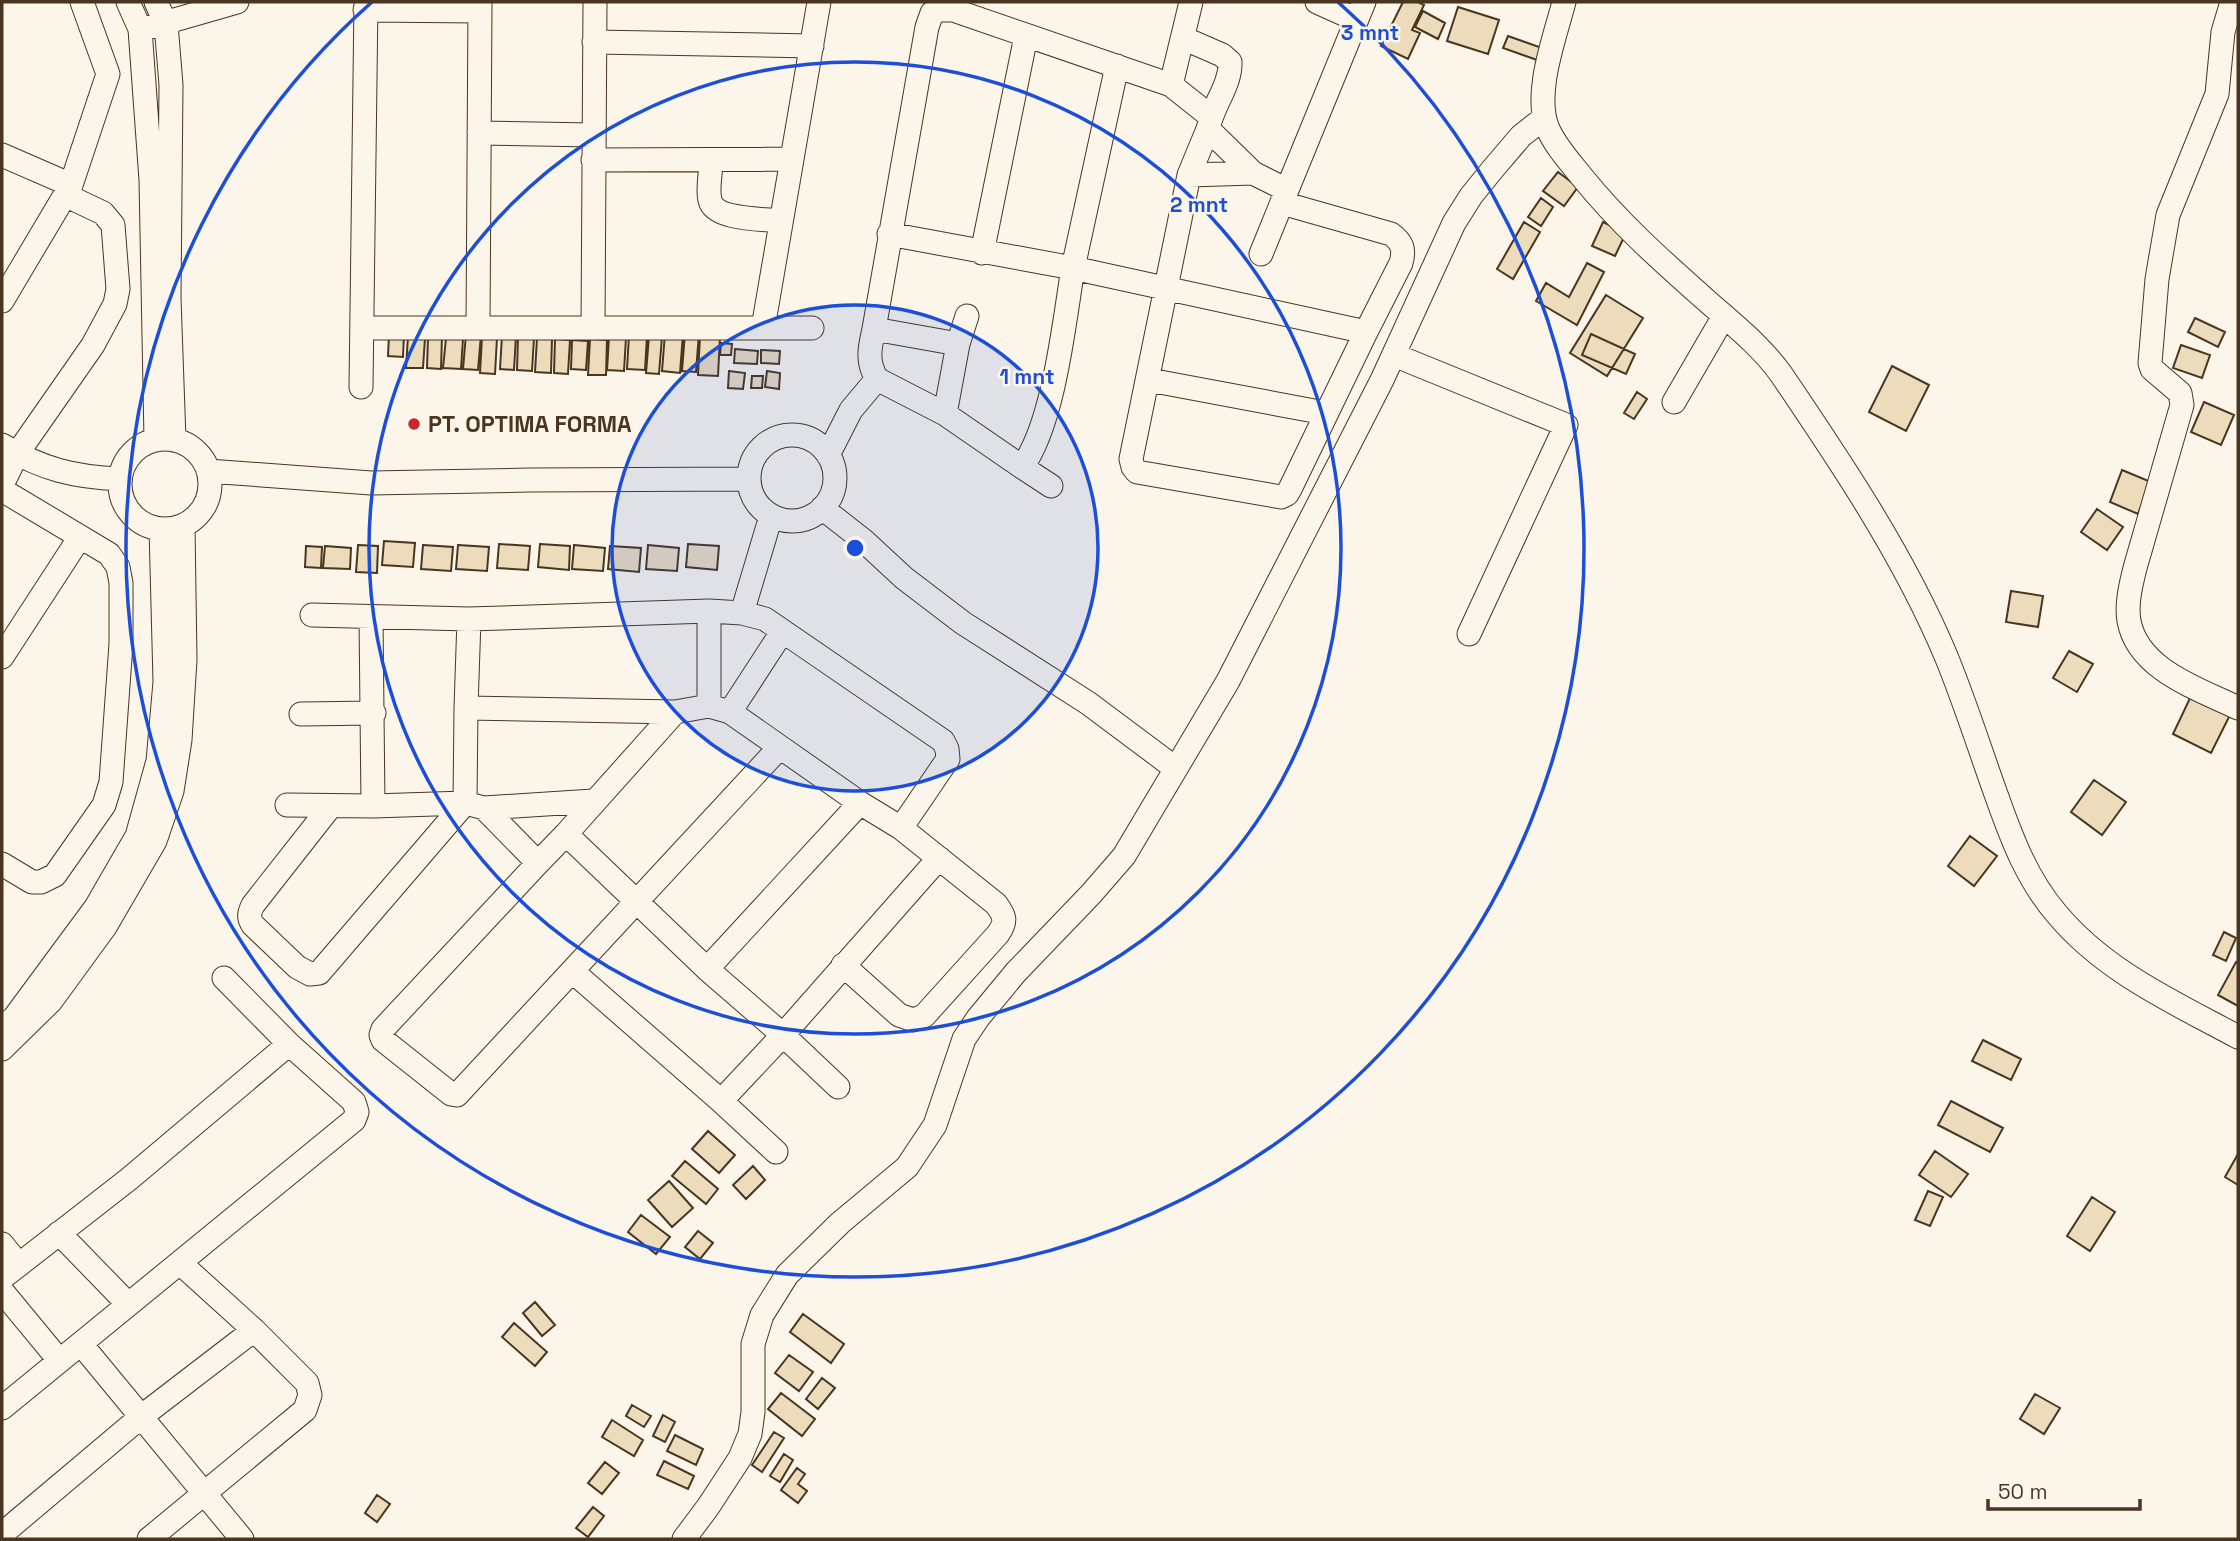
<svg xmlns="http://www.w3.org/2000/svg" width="2240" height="1541" font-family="'Space Grotesk',sans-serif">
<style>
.building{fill:#ecdcbc;stroke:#4a3520;stroke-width:2}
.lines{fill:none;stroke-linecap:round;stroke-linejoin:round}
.minor-casing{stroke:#4a3520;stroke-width:25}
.minor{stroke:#fbf6e9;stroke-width:23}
.ring{fill:none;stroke:#1d4ed8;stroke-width:3.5}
.poi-dot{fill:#c62828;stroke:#fbf6e9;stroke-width:2.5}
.labels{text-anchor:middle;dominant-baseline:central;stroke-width:5;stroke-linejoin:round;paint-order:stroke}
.poi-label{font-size:23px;font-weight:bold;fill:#4a3520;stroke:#fbf6e9;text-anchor:start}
.centre{fill:#1d4ed8;stroke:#fbf6e9;stroke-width:3.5}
.ring-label{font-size:21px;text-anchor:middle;font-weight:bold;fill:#1d4ed8;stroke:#fbf6e9;stroke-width:5;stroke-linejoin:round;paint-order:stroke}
</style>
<rect width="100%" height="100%" fill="#fbf6e9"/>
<path class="building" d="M 1403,2 L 1418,2 L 1424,5 L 1412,30 L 1420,33 L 1408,59 L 1381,46 Z
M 1458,7 L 1499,20 L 1488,54 L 1447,41 Z
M 1423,11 L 1445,23 L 1438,39 L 1415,27 Z
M 1508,36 L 1542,48 L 1537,60 L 1503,48 Z
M 1558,172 L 1578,187 L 1564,206 L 1543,191 Z
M 1541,198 L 1553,207 L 1541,226 L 1528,217 Z
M 1524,222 L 1540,232 L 1513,279 L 1497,269 Z
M 1603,222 L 1626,233 L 1615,256 L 1592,246 Z
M 1587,263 L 1604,272 L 1577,325 L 1536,301 L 1546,283 L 1569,297 Z
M 1606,295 L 1643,318 L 1607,376 L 1570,353 Z
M 2195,318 L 2225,332 L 2218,347 L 2188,332 Z
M 685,332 L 699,333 L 696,372 L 682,371 Z
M 665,333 L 683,334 L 680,373 L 662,371 Z
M 389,334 L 404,334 L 403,357 L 388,356 Z
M 466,334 L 481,335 L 478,370 L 463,369 Z
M 1591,334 L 1635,354 L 1626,374 L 1582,355 Z
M 502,335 L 516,336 L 514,370 L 500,369 Z
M 629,335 L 647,336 L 645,370 L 627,369 Z
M 408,336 L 425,338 L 423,368 L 406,368 Z
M 428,336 L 442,337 L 441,369 L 427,368 Z
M 649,336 L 662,337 L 659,374 L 646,373 Z
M 700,336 L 720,337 L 718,376 L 698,375 Z
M 482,337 L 497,338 L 495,374 L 480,373 Z
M 609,337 L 626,338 L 624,371 L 607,370 Z
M 446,338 L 463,339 L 461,369 L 443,368 Z
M 518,338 L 534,338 L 532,371 L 517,370 Z
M 537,338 L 552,339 L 551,373 L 535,372 Z
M 555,339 L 570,340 L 568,374 L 554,373 Z
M 590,339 L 607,340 L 606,375 L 588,375 Z
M 572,340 L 588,341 L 586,370 L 571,369 Z
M 721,343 L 732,344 L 731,355 L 720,355 Z
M 2181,345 L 2210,355 L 2202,378 L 2173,368 Z
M 735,349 L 758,351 L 757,364 L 734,363 Z
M 761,350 L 780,351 L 779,364 L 761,363 Z
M 1892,366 L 1929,385 L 1906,431 L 1869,412 Z
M 729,371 L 745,373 L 743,389 L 728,388 Z
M 767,371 L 780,373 L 779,389 L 765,387 Z
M 752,376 L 763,376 L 762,388 L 751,388 Z
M 1637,392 L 1647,399 L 1634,419 L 1624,413 Z
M 2204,402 L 2234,415 L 2221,445 L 2191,432 Z
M 2122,470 L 2151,482 L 2138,514 L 2110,502 Z
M 2097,509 L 2123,527 L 2107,550 L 2081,532 Z
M 384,541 L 415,543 L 413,567 L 382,565 Z
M 499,544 L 530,546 L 528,570 L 497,568 Z
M 540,544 L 570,546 L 569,570 L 538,567 Z
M 688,544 L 719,546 L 717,570 L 686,567 Z
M 358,545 L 378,546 L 377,573 L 356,572 Z
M 423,545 L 453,547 L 451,571 L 421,569 Z
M 458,545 L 489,547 L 487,571 L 456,569 Z
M 574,545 L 605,548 L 603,571 L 572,569 Z
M 648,545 L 679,548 L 677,571 L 646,569 Z
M 306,546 L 322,547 L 321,568 L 305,567 Z
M 325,546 L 351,548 L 350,569 L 323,568 Z
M 610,546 L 641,548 L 639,572 L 608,569 Z
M 2011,591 L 2043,596 L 2038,627 L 2006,622 Z
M 2069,651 L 2093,664 L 2077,692 L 2053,678 Z
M 2191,696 L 2230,715 L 2211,753 L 2173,734 Z
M 2094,780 L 2126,802 L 2102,835 L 2071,812 Z
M 1970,836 L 1997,856 L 1974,886 L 1948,866 Z
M 2224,932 L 2236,938 L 2226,961 L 2213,955 Z
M 2236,962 L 2238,963 L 2238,1006 L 2218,995 Z
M 1983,1040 L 2021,1059 L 2011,1080 L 1972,1061 Z
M 1951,1101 L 2003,1128 L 1990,1152 L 1938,1125 Z
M 708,1131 L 735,1155 L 719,1173 L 692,1149 Z
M 1935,1151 L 1968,1174 L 1951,1197 L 1919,1175 Z
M 2238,1154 L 2238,1185 L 2225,1177 Z
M 685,1161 L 718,1189 L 706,1204 L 672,1176 Z
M 753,1166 L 765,1180 L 746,1199 L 733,1185 Z
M 669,1181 L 693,1208 L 672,1227 L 648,1200 Z
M 1928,1191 L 1943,1197 L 1930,1226 L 1915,1220 Z
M 2092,1197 L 2115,1212 L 2090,1251 L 2067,1236 Z
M 641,1215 L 670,1237 L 656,1254 L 628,1232 Z
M 698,1231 L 713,1243 L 700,1259 L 685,1247 Z
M 535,1302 L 555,1325 L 542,1336 L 523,1313 Z
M 803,1314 L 844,1344 L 831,1363 L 790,1332 Z
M 514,1323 L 547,1352 L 535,1366 L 502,1337 Z
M 789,1355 L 813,1372 L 799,1391 L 775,1373 Z
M 822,1378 L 835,1388 L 818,1409 L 806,1399 Z
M 781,1393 L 815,1419 L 802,1436 L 768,1409 Z
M 2035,1394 L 2060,1408 L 2044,1434 L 2020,1419 Z
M 632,1405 L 651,1416 L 644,1427 L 626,1416 Z
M 663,1415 L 675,1422 L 665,1442 L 653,1436 Z
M 612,1420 L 643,1440 L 634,1456 L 602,1437 Z
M 774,1432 L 784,1438 L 762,1472 L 752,1465 Z
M 675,1435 L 703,1449 L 696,1465 L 667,1451 Z
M 784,1454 L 793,1460 L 780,1482 L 770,1476 Z
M 664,1461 L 694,1476 L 688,1489 L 657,1475 Z
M 605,1462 L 619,1473 L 602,1494 L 588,1483 Z
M 797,1468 L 805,1474 L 798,1484 L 807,1491 L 798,1503 L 781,1490 Z
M 377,1495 L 390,1504 L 377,1522 L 365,1513 Z
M 593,1507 L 604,1516 L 588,1537 L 576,1528 Z"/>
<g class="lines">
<g class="minor-casing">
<path id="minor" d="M 128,2 L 140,29 L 151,180 L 156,440
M 156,2 L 166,24 L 171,85 L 169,298 L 174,440
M 480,2 L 478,328 L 593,328
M 595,2 L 593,328 L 763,328 L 819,2
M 1317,2 L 1355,19
M 1564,2 C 1555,37 1533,94 1548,129 C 1556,147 1570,162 1582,177 C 1619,223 1663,262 1707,301 C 1733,324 1761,346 1781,374 C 1842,464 1904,556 1946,656 C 1965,702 1980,750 1997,797 C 2012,839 2027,879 2056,913 C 2104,971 2173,1002 2238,1037
M 2232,2 L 2223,32 L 2217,94 L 2168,215 L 2157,279 L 2150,363 L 2152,369 L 2180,393 L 2182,405 L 2135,568 C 2131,584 2126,604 2129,621 C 2138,670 2199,689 2238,708
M 365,10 L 480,11
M 150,27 L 237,2
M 1183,38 L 1222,55 L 1230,62 C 1231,85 1212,106 1208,129 L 1253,173 L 1287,190 L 1261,254
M 594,42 L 812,46
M 1117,66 L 1073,268 L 1366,332 L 1290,489 L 1287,494 L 1281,497 L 1137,472 L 1133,467 L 1131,459 L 1189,175 L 1208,129
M 1171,85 L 1191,2
M 479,133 L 593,135
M 2,155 L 71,185
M 593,160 L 792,159
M 711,161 C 711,173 707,189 710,200 C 714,220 764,219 781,221
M 1189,175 L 1253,173
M 1287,190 L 1364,2
M 1282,203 L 1391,234 C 1402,242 1405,249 1401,263 L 1366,332
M 982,253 L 1026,36
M 2,301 L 71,185 L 108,74 L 82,2
M 967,316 L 958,344 L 874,329 L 927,27 L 932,13 L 940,10 L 953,10 L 1171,85 L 1210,116
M 362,328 L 478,328
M 763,328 L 812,328
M 1394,355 L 1566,425 L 1469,634
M 877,379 L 945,414 L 1022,467 C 1054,423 1064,323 1073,268 L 889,234
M 1149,380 L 1325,413
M 361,387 L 366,2
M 1674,402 L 1724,316
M 945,414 L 958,344
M749 478a43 43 0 1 1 86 0a43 43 0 1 1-86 0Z
M120 484a45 45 0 1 1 90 0a45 45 0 1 1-90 0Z
M 2,445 C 42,469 73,477 120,479
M 828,455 L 851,410 L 877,379 C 866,361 870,347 874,329
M 1022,467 L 1051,486
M 208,471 L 371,483 L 530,480 L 749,479
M 2,485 L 17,454 L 93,345 L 115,304 L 118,289 L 113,225 L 103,213 L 65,195
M 2,490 L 109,554 L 118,567 L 121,583 L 121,644 L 111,782 L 104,805 L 55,875 L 41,882 L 32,882 L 2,864
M 822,508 L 863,540 L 904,578 L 963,623 L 1088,703 L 1175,768
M 709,611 L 709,706 L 730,712 L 860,803 L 901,828 L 996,904 C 1005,916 1007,921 998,934 L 924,1016 L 913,1020 L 899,1015 L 843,965
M 742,613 L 765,619 L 943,741 L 947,749 L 948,759 L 901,828
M 312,615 L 469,619 L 709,611 L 742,613 L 771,516
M 371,617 L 373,806
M 469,619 L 466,708 L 675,712
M 2,657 L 80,537
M 466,708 L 465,803 L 484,808 L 593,801
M 730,712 L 782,632
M 301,714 L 374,713
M 780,747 L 572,971 L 721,1101 L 783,1035 L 939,858
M 287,805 L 373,806 L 465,803
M 330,807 L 253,905 C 249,913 248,918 253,925 L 297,967 L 310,974 L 319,973 L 465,803
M 484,808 L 538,863 L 566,834
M 538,863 L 383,1029 L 381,1035 L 383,1040 L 451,1094 L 457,1095 L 572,971
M 707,969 L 566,834 L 675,712 L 709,706
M 2,1027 L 14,1018 L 96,907 L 137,836 L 158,761 L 165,682 L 161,529
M 2,1049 L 51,1001 L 105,927 L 155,841 L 172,791 L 180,740 L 185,660 L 183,526
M 838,1087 L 783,1035 L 707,969 L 860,803
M 721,1101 L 776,1152
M 59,1233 L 128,1304
M 2,1244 L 19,1265
M 2,1278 L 129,1179 L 289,1044
M 2,1291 L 59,1360
M 81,1344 L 242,1539
M 2,1408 L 354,1120 L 357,1112 L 354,1102 L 289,1044 L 224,978
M 2,1534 L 142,1416 L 254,1330
M 149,1539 L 305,1410 L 310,1395 L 307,1383 L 254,1330 L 180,1263
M 684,1539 L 708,1507 L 740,1458 L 750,1434 L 753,1412 L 753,1344 L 762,1315 L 787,1275 L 840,1223 L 907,1167 L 935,1125 L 964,1039 L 978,1018 L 1016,972 L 1091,894 L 1124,856 L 1228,681 L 1382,380 L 1454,223 L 1471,196 L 1492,170 L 1521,136 L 1544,118"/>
</g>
<use href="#minor" class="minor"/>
</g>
<circle cx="855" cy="548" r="243" fill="#1d4ed8" fill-opacity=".12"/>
<g class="ring">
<circle cx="855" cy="548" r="243"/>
<circle cx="855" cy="548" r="486"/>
<path d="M1338 2A729 729 0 1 1 372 2"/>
</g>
<circle class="poi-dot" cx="414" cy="424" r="7"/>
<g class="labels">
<g class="poi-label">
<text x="428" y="424">PT. OPTIMA FORMA</text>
</g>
</g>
<circle cx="855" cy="548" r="10" class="centre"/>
<g class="ring-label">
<text x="1370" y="40">3 mnt</text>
<text x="1199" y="212">2 mnt</text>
<text x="1027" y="384">1 mnt</text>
</g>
<rect width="2240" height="1541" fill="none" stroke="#4a3520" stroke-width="7"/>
<path d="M1988 1499v10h152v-10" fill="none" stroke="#4a3520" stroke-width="3.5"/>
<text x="1998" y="1499" font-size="21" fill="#4a3520" stroke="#fbf6e9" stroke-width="5" paint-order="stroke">50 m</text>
</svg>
